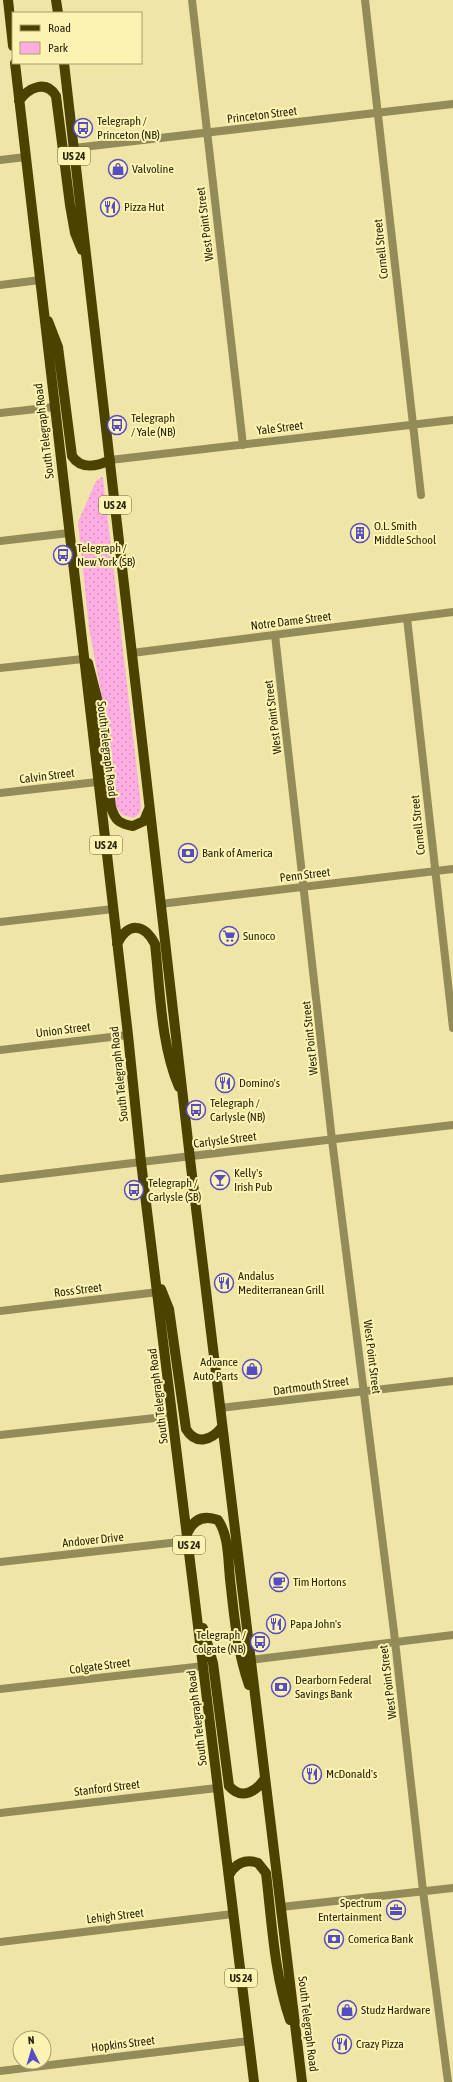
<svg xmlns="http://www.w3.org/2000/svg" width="453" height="2082" font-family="'Asap Condensed',sans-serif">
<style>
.green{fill:url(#green-dots)}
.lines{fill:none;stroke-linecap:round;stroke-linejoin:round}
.minor{stroke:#938b58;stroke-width:8}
.tertiary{stroke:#938b58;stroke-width:8}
.primary{stroke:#4b4200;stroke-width:10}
.labels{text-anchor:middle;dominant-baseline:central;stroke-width:4;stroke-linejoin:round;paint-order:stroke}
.shield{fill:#fcf3b3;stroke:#69643f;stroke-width:1}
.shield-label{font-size:11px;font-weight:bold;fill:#2a270d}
.street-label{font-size:12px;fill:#2a270d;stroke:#fcf3b3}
.poi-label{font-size:12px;fill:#2a270d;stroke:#fcf3b3;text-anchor:start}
</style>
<defs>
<pattern id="green-dots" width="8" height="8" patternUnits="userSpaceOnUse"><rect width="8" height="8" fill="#fdade1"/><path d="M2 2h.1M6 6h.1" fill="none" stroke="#d995c0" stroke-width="1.8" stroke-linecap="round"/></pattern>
</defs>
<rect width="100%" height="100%" fill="#efe5a6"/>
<path class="green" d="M 102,477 L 103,478 L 141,805 L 140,813 L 134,818 L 122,815 L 114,803 L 103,703 L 89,628 L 78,522 L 96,481 Z"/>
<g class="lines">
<path class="minor" d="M 192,0 L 243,445
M 365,0 L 421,495
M 74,148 L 453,104
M 0,160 L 26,157
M 0,285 L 40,280
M 0,413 L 54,407
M 110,460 L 453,420
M 0,541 L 69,533
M 407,618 L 453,1028
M 275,635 L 332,1140 L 394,1632 L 423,1891 L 448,2082
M 132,653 L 453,612
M 0,668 L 83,659
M 0,793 L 97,782
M 160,904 L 453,869
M 0,922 L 113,909
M 0,1050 L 128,1035
M 0,1179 L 141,1162
M 0,1311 L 158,1292
M 220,1408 L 453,1381
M 0,1435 L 173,1416
M 0,1562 L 188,1541
M 250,1660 L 453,1635
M 0,1689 L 204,1666
M 0,1813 L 217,1788
M 281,1907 L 453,1888
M 0,1942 L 233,1914
M 0,2071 L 249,2041"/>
<path class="tertiary" d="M 141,1162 L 453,1125"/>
<path class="primary" d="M 8,0 L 13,46
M 56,0 L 58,13
M 15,63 L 128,1035 L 141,1162 L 254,2082
M 64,63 L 191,1167 L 302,2082
M 19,101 C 28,88 46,79 56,96 L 70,205 L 75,233 L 82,250
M 48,321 L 58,347 L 72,456 C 81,470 98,466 110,460
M 88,663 L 99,706 L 111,807 C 115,820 119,824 133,826 L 144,821 L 149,809
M 117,944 C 128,922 144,923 155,944 C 160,989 161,1046 179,1087
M 161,1289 L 169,1309 L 186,1429 C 196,1446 212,1440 222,1427
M 188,1532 C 194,1519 204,1515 218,1520 C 229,1536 228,1560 230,1579 C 234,1615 237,1651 249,1685
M 203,1628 L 213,1663 L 229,1786 C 242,1801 257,1791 265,1778
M 229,1875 C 235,1864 245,1858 258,1863 L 266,1873 C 272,1923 274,1973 290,2020"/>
</g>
<defs>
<g id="bus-ring" transform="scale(1)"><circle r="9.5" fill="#fcf3b3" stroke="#564dc5" stroke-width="1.5"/><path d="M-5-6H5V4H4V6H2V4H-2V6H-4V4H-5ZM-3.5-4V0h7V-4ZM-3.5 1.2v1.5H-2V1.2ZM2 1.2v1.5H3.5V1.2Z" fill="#564dc5"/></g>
<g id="shop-ring" transform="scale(1)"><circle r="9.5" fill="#fcf3b3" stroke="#564dc5" stroke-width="1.5"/><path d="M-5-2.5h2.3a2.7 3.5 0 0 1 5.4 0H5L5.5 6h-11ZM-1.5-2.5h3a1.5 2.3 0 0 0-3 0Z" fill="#564dc5"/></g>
<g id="restaurant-ring" transform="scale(1)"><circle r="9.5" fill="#fcf3b3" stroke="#564dc5" stroke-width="1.5"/><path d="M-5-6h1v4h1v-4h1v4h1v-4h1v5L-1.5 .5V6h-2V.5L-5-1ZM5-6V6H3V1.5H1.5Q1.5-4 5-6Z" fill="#564dc5"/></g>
<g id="building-ring" transform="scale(1)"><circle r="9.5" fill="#fcf3b3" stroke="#564dc5" stroke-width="1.5"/><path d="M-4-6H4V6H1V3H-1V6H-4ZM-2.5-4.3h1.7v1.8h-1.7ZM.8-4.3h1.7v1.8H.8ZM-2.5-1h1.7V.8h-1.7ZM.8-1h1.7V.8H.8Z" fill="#564dc5"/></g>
<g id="bank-ring" transform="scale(1)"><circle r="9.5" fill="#fcf3b3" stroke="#564dc5" stroke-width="1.5"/><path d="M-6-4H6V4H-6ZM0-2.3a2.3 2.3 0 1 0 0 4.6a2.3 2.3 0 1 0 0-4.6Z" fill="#564dc5"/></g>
<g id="supermarket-ring" transform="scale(1)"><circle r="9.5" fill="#fcf3b3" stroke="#564dc5" stroke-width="1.5"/><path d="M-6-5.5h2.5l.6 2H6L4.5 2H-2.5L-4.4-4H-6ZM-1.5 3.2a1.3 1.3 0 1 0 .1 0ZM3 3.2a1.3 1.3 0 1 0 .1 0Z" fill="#564dc5"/></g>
<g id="bar-ring" transform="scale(1)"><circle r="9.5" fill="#fcf3b3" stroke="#564dc5" stroke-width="1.5"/><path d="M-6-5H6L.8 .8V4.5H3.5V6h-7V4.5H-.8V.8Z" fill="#564dc5"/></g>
<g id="cafe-ring" transform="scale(1)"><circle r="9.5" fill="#fcf3b3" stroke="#564dc5" stroke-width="1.5"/><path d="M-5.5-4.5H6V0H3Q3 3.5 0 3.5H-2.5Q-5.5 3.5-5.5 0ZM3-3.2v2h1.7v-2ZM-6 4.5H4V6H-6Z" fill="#564dc5"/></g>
<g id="office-ring" transform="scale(1)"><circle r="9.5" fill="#fcf3b3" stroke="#564dc5" stroke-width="1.5"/><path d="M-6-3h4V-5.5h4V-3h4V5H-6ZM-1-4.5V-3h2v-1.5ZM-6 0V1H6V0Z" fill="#564dc5"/></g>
</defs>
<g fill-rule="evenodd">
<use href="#bus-ring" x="83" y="128"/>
<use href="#shop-ring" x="118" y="169"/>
<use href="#restaurant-ring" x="110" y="207"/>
<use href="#bus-ring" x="117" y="425"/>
<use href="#building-ring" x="360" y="533"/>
<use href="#bus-ring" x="63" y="555"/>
<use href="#bank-ring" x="188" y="853"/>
<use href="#supermarket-ring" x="229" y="936"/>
<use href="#restaurant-ring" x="225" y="1083"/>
<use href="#bus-ring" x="196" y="1110"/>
<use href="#bar-ring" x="220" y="1180"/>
<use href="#bus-ring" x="134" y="1190"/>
<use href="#restaurant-ring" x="224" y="1283"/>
<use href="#shop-ring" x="252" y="1369"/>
<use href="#cafe-ring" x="279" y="1582"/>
<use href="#restaurant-ring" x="276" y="1624"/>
<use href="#bus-ring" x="260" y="1642"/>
<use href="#bank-ring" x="281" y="1687"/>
<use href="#restaurant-ring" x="312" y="1774"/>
<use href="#office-ring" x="396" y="1910"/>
<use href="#bank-ring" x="334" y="1939"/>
<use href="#shop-ring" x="347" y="2010"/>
<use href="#restaurant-ring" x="342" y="2044"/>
</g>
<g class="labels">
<g class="shield">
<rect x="58" y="147" width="32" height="18" rx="3"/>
<rect x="99" y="496" width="32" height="18" rx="3"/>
<rect x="90" y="836" width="32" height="18" rx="3"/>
<rect x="173" y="1536" width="32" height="18" rx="3"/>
<rect x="225" y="1969" width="32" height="18" rx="3"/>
</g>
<g class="shield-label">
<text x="74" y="156">US 24</text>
<text x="115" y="505">US 24</text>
<text x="106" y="845">US 24</text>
<text x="189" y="1545">US 24</text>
<text x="241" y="1978">US 24</text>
</g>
<g class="street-label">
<text transform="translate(262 115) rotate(-7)">Princeton Street</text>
<text transform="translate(205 224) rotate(-97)">West Point Street</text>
<text transform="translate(381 249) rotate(-96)">Cornell Street</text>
<text transform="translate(280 428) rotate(-7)">Yale Street</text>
<text transform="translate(44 431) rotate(-97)">South Telegraph Road</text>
<text transform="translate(291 621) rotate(-7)">Notre Dame Street</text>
<text transform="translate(273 717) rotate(-97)">West Point Street</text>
<text transform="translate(107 749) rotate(83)">South Telegraph Road</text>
<text transform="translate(47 776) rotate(-7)">Calvin Street</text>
<text transform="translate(418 825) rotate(-96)">Cornell Street</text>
<text transform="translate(305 875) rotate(-7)">Penn Street</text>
<text transform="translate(63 1030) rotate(-7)">Union Street</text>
<text transform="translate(310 1038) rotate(-96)">West Point Street</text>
<text transform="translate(119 1074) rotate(-96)">South Telegraph Road</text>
<text transform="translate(225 1140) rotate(-7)">Carlysle Street</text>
<text transform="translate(78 1290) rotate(-7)">Ross Street</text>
<text transform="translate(372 1357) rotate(83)">West Point Street</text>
<text transform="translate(311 1386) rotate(-8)">Dartmouth Street</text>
<text transform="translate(158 1396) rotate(-97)">South Telegraph Road</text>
<text transform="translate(93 1540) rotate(-6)">Andover Drive</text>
<text transform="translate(100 1666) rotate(-7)">Colgate Street</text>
<text transform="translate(388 1682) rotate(-97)">West Point Street</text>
<text transform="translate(197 1718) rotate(-97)">South Telegraph Road</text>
<text transform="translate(107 1788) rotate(-7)">Stanford Street</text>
<text transform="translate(115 1916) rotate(-7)">Lehigh Street</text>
<text transform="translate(308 2024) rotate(83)">South Telegraph Road</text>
<text transform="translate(123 2044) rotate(-7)">Hopkins Street</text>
</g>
<g class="poi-label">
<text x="97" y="121">Telegraph /<tspan x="97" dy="14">Princeton (NB)</tspan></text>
<text x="132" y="169">Valvoline</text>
<text x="124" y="207">Pizza Hut</text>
<text x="131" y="418">Telegraph<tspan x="131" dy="14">/ Yale (NB)</tspan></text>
<text x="374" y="526">O.L. Smith<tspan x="374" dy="14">Middle School</tspan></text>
<text x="77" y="548">Telegraph /<tspan x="77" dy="14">New York (SB)</tspan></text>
<text x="202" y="853">Bank of America</text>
<text x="243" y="936">Sunoco</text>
<text x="239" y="1083">Domino's</text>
<text x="210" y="1103">Telegraph /<tspan x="210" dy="14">Carlysle (NB)</tspan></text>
<text x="234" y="1173">Kelly's<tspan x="234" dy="14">Irish Pub</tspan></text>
<text x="148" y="1183">Telegraph /<tspan x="148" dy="14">Carlysle (SB)</tspan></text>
<text x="238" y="1276">Andalus<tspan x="238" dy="14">Mediterranean Grill</tspan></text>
<text x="238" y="1362" text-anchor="end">Advance<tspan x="238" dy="14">Auto Parts</tspan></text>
<text x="293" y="1582">Tim Hortons</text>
<text x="290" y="1624">Papa John's</text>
<text x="246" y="1635" text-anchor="end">Telegraph /<tspan x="246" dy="14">Colgate (NB)</tspan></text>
<text x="295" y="1680">Dearborn Federal<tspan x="295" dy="14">Savings Bank</tspan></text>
<text x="326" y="1774">McDonald's</text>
<text x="382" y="1903" text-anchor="end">Spectrum<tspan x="382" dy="14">Entertainment</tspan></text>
<text x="348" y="1939">Comerica Bank</text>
<text x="361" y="2010">Studz Hardware</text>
<text x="356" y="2044">Crazy Pizza</text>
</g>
</g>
<rect x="12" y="12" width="130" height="52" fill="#fcf3b3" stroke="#a8a171"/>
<rect x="20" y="25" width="20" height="6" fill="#4b4200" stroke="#a8a171"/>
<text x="48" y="32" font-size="12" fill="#2a270d">Road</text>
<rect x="20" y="42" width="20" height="12" fill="#fdade1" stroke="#a8a171"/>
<text x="48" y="52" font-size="12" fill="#2a270d">Park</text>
<g transform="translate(32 2050) rotate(355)"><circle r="19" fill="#fcf3b3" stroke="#a8a171"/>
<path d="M0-3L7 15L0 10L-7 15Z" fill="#564dc5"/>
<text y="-6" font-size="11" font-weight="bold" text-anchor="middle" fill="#2a270d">N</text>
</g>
</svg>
